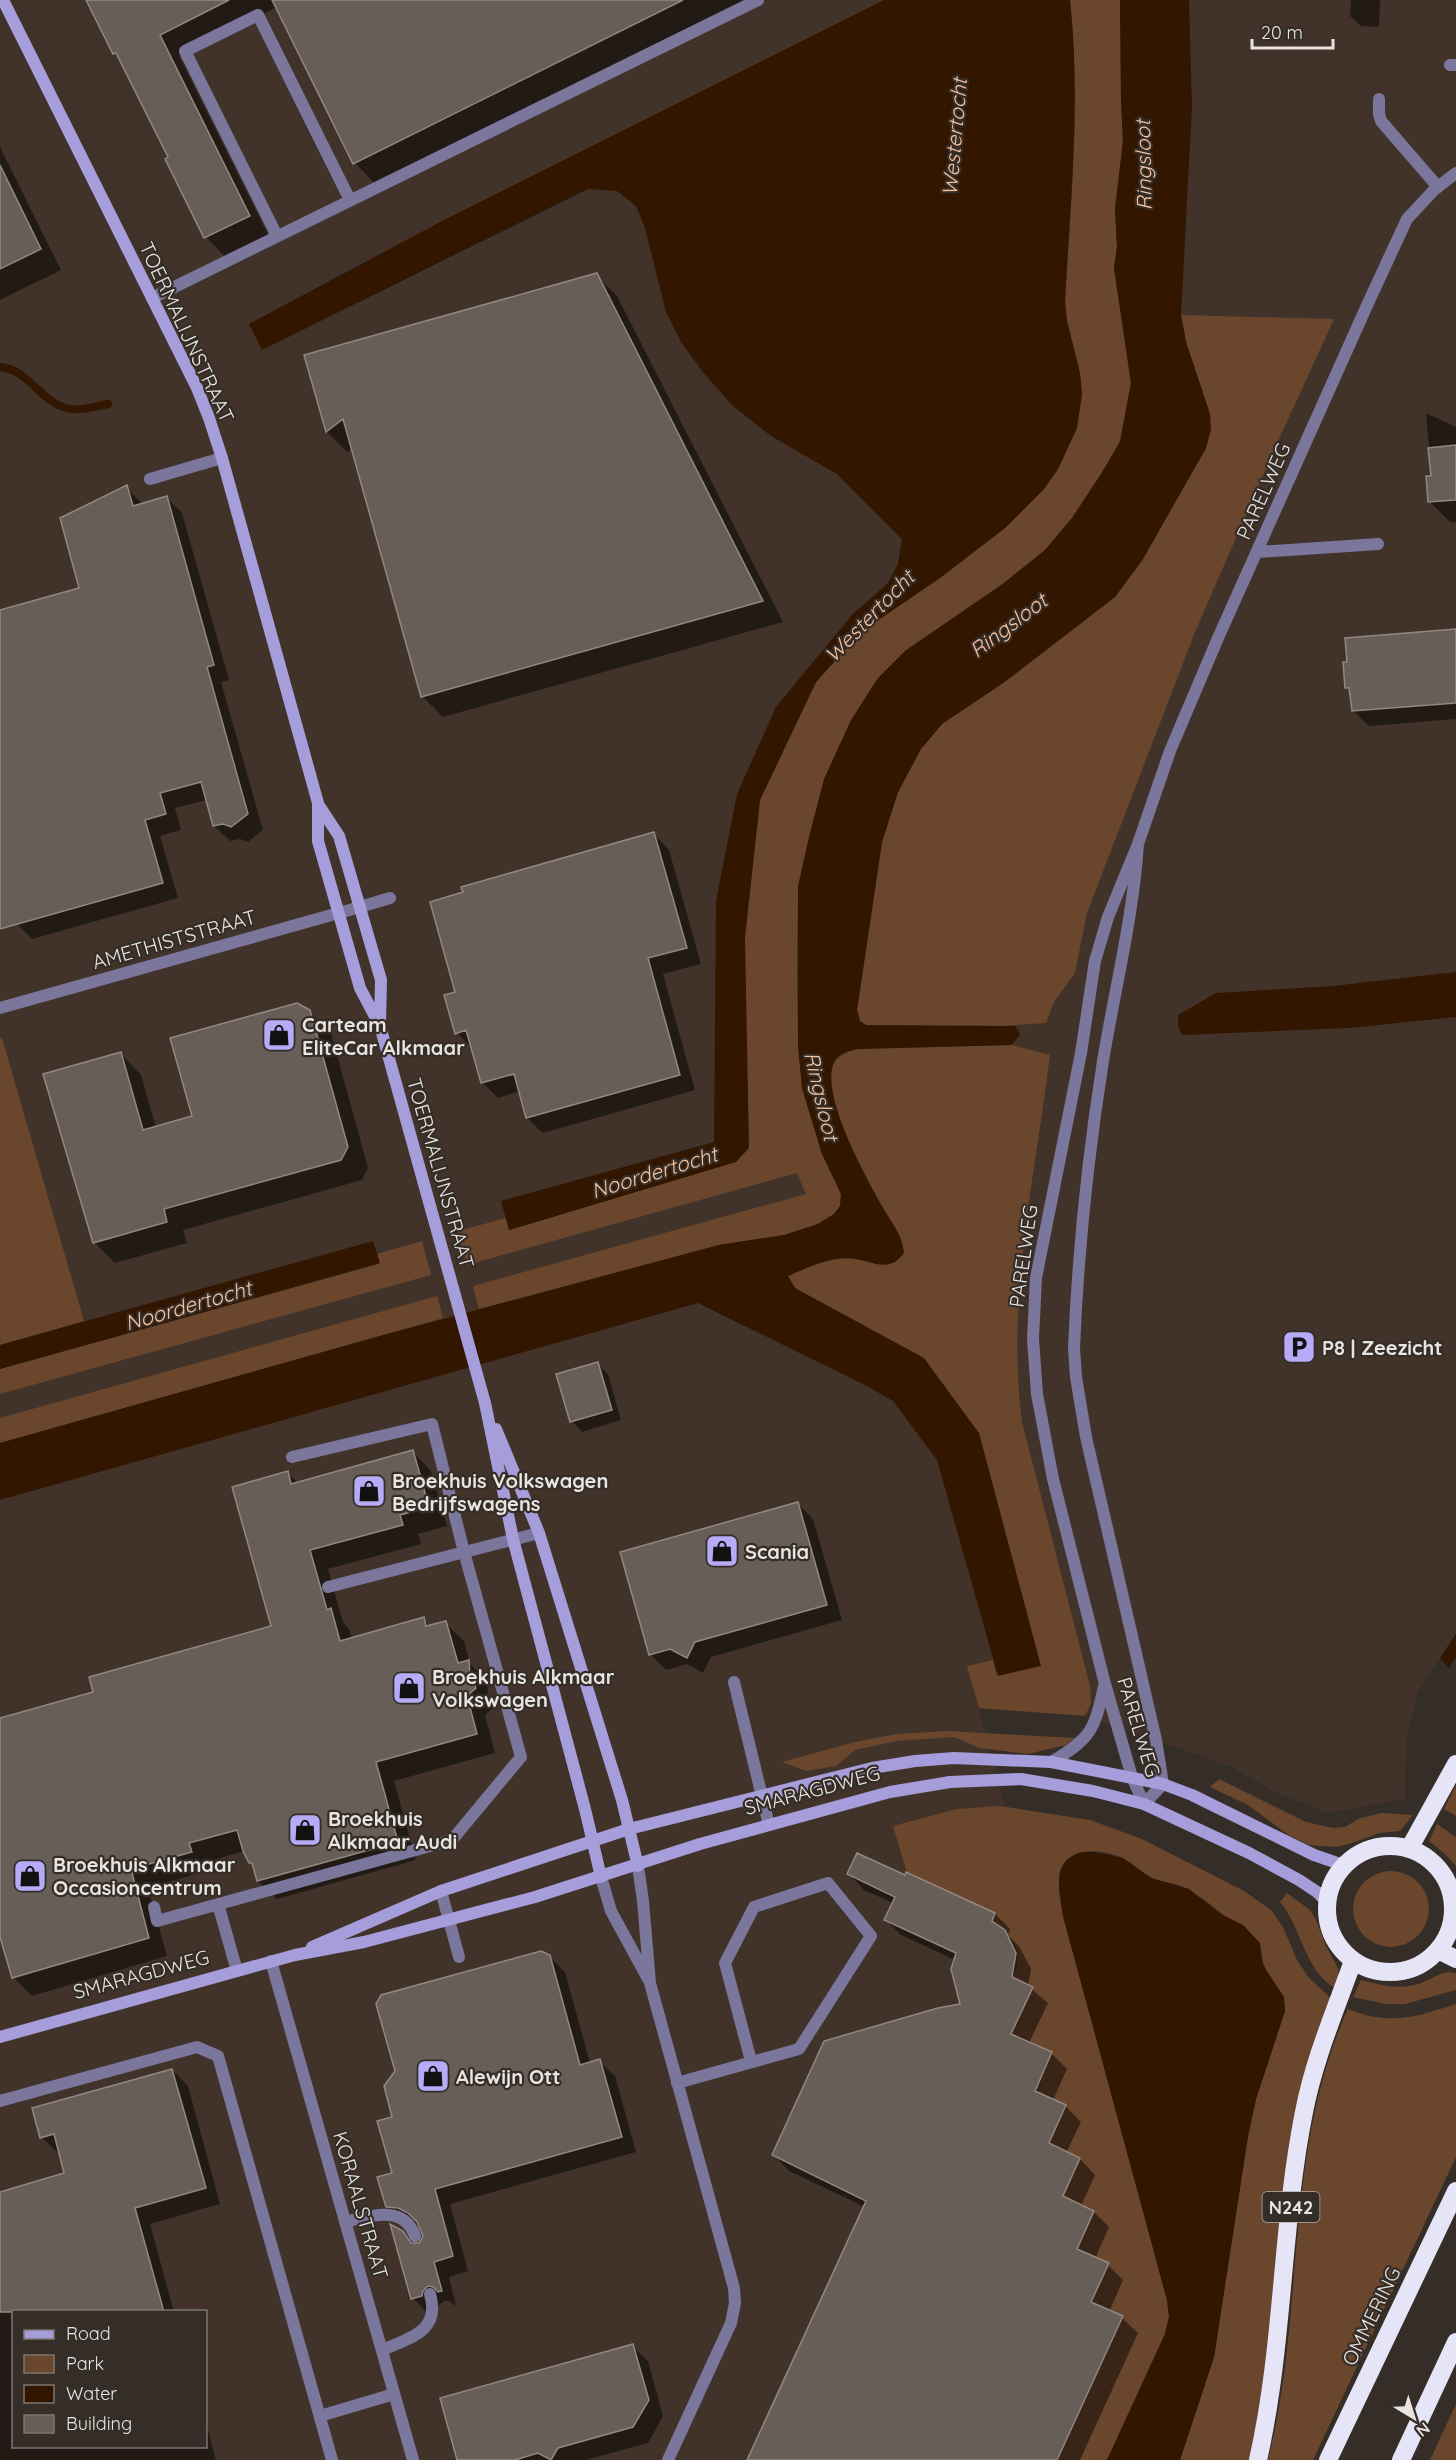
<svg xmlns="http://www.w3.org/2000/svg" width="1456" height="2460" font-family="Quicksand,sans-serif">
<style>
.built{fill:#413329;fill-rule:evenodd}
.green{fill:#6a472c}
.water{fill:#321600}
.shadow{fill:#0007}
.lines{fill:none;stroke-linecap:round;stroke-linejoin:round}
.stream{stroke:#321600;stroke-width:8}
.building{fill:#685e58;stroke:#928881;stroke-width:1.5}
.lane{stroke:#7b769c;stroke-width:12}
.street{stroke:#7b769c;stroke-width:12}
.secondary{stroke:#a69ddb;stroke-width:12}
.highway{stroke:#e6e4f7;stroke-width:18}
.labels{text-anchor:middle;dominant-baseline:central;stroke-width:4.5;stroke-linejoin:round;paint-order:stroke}
.shield{fill:#352d27;stroke:#b3ada8;stroke-width:1.5}
.shield-label{font-size:18px;font-weight:bold;fill:#e9e4e0}
.street-label{font-size:20px;fill:#e9e4e0;stroke:#352d27}
.poi-label{font-size:20px;font-weight:bold;fill:#e9e4e0;stroke:#352d27;text-anchor:start}
.water-label{font-size:21px;font-style:italic;fill:#f9c39c;stroke:#352d27}
</style>
<rect width="100%" height="100%" fill="#352d27"/>
<path class="built" d="M 0,0 L 1456,0 L 1456,1634 L 1417,1694 L 1406,1741 L 1405,1799 L 1328,1813 L 1273,1791 L 1232,1767 L 1085,1716 L 979,1709 L 1130,2268 L 1107,2460 L 0,2460 ZM 14,2312 L 206,2312 L 206,2446 L 14,2446 Z"/>
<path class="green" d="M 1070,0 L 1120,0 L 1121,100 L 1123,141 L 1115,209 L 1117,247 L 1114,268 L 1131,383 L 1120,441 L 1101,474 L 1072,518 L 1045,550 L 1004,583 L 905,651 L 798,886 L 797,969 L 798,1045 L 802,1088 L 822,1154 L 841,1194 L 840,1206 L 834,1214 L 818,1224 L 784,1235 L 719,1245 L 479,1309 L 473,1286 L 806,1194 L 797,1173 L 467,1265 L 458,1231 L 506,1218 L 510,1230 L 735,1162 L 745,937 L 760,800 L 816,682 L 862,631 L 940,578 L 1005,528 L 1044,489 L 1058,469 L 1077,428 L 1082,394 L 1080,373 L 1067,321 L 1065,302 C 1071,202 1081,100 1070,0 Z
M 1181,315 L 1334,319 L 1279,439 L 1195,632 L 1087,913 L 1075,973 L 1054,1002 L 1046,1023 L 988,1027 L 866,1025 L 860,1021 L 857,1010 L 882,842 L 898,792 L 921,749 L 942,724 L 1006,681 L 1115,597 L 1143,559 L 1206,448 L 1210,414 L 1186,342 Z
M 0,1038 L 2,1038 L 84,1321 L 0,1345 Z
M 1012,1045 L 1050,1055 C 1035,1179 1006,1296 1022,1422 L 1090,1686 L 1091,1703 L 1085,1716 L 979,1708 L 967,1666 L 993,1660 L 997,1676 L 979,1433 L 795,1288 L 788,1276 C 812,1265 834,1255 861,1260 L 901,1239 C 884,1210 817,1096 832,1066 C 838,1055 846,1053 857,1049 Z
M 422,1241 L 431,1275 L 0,1394 L 0,1369 L 379,1264 L 377,1254 Z
M 437,1296 L 443,1318 L 0,1443 L 0,1418 Z
M 947,1731 L 1075,1738 L 1066,1745 L 1028,1754 L 980,1748 L 954,1737 L 897,1741 L 855,1750 L 836,1766 L 806,1771 L 782,1762 L 855,1742 L 897,1734 Z
M 1219,1779 L 1306,1822 L 1333,1828 L 1345,1827 L 1358,1819 L 1381,1813 L 1413,1815 L 1400,1831 L 1379,1833 L 1352,1843 L 1336,1847 L 1309,1845 L 1290,1836 L 1248,1805 L 1210,1787 Z
M 1456,1785 L 1456,1816 L 1444,1809 Z
M 1000,1806 L 1090,1820 L 1142,1839 L 1244,1891 L 1271,1910 L 1283,1927 L 1297,1960 L 1309,1978 L 1334,2001 L 1314,2052 L 1276,2317 L 1253,2460 L 1180,2460 L 1214,2357 L 1248,2136 L 1256,2099 L 1285,2011 C 1283,1992 1277,1989 1268,1974 C 1265,1969 1264,1963 1261,1958 C 1247,1932 1214,1905 1189,1890 C 1177,1882 1162,1883 1150,1877 C 1141,1872 1133,1864 1124,1859 C 1105,1849 1068,1845 1060,1871 C 1057,1884 1062,1903 1063,1916 L 1167,2300 L 1169,2317 L 1165,2334 L 1107,2460 L 1058,2460 L 1124,2316 L 1092,2301 L 1109,2264 L 1077,2249 L 1094,2212 L 1062,2197 L 1080,2158 L 1049,2144 L 1066,2106 L 1034,2092 L 1052,2052 L 1012,2034 L 1033,1988 L 1012,1978 C 1035,1938 983,1915 956,1901 C 940,1892 923,1882 907,1873 L 893,1826 L 957,1809 Z
M 1437,1824 L 1456,1837 L 1456,1866 L 1445,1854 L 1429,1841 Z
M1353 1909a38 38 0 1 1 76 0a38 38 0 1 1-76 0Z
M 1287,1893 L 1310,1910 L 1316,1920 L 1326,1946 L 1338,1968 L 1339,1974 L 1335,1988 C 1304,1970 1302,1928 1280,1902 Z
M 1448,1972 L 1456,1973 L 1456,1990 L 1405,2004 L 1386,2004 L 1353,1997 L 1361,1980 C 1381,1985 1398,1990 1418,1984 C 1429,1981 1436,1974 1448,1972 Z
M 1456,2004 L 1456,2157 L 1313,2460 L 1268,2460 C 1306,2311 1283,2151 1348,2009 C 1391,2026 1415,2017 1456,2004 Z
M 1456,2404 L 1456,2460 L 1430,2460 Z"/>
<path class="water" d="M 884,0 L 1070,0 C 1081,100 1070,202 1065,302 L 1067,321 L 1080,373 L 1082,394 L 1077,428 L 1058,469 L 1044,489 L 1005,528 L 940,578 L 862,631 L 816,682 L 760,800 L 745,937 L 749,1148 L 736,1162 L 509,1230 L 501,1201 L 714,1142 L 716,901 L 737,794 L 776,707 L 852,615 L 888,583 L 898,564 L 902,539 L 837,474 L 771,436 L 733,406 L 702,371 L 681,342 L 666,312 L 645,228 L 636,206 L 617,191 L 588,189 L 262,350 L 249,324 L 444,220 Z
M 1120,0 L 1189,0 L 1192,106 L 1181,315 L 1186,342 L 1210,414 L 1211,430 L 1206,448 L 1143,559 L 1115,597 L 1006,681 L 942,724 L 921,749 L 898,792 L 882,842 L 857,1010 L 860,1021 L 866,1025 L 1015,1026 L 1020,1034 L 1012,1045 L 857,1049 C 852,1050 844,1052 840,1055 C 810,1078 866,1177 880,1203 C 889,1219 903,1235 904,1253 C 888,1276 868,1258 847,1258 C 826,1258 807,1268 788,1276 L 795,1288 L 924,1358 L 979,1433 L 1041,1666 L 998,1676 L 937,1460 L 893,1401 L 865,1385 L 698,1303 L 0,1500 L 0,1443 L 380,1336 L 719,1245 L 784,1235 L 818,1224 L 834,1214 L 840,1206 L 841,1194 L 822,1154 L 802,1088 L 798,1045 L 798,886 L 808,841 L 824,779 L 851,720 L 878,678 L 905,651 L 1004,583 L 1045,550 L 1072,518 L 1101,474 L 1120,442 L 1131,383 L 1114,268 L 1117,247 L 1115,209 L 1123,141 L 1121,100 Z
M 1456,972 L 1456,1017 L 1349,1028 L 1182,1035 L 1178,1025 L 1178,1015 L 1216,993 L 1333,986 Z
M 373,1241 L 380,1263 L 0,1369 L 0,1345 Z
M 1456,1634 L 1456,1657 L 1449,1668 L 1440,1658 Z
M 1082,1852 L 1095,1852 L 1123,1858 L 1151,1878 L 1189,1889 L 1219,1913 L 1243,1925 L 1260,1943 L 1263,1965 L 1284,1997 L 1285,2011 L 1256,2099 L 1248,2136 L 1214,2357 L 1180,2460 L 1107,2460 L 1165,2334 L 1169,2317 L 1167,2300 L 1063,1916 C 1059,1892 1051,1861 1082,1852 Z"/>
<path class="shadow" d="M 88,0 L 743,0 L 375,184 L 355,163 L 277,7 L 179,56 L 269,237 L 226,258 L 206,237 L 167,159 L 170,158 L 122,61 L 114,53 Z
M 1351,0 L 1380,0 L 1379,27 L 1361,26 L 1350,16 Z
M 0,147 L 61,270 L 0,300 Z
M 596,275 L 617,296 L 783,622 L 443,717 L 422,696 L 352,448 L 347,452 L 327,432 L 306,356 Z
M 1426,413 L 1456,427 L 1456,522 L 1450,522 L 1430,502 L 1432,477 Z
M 126,487 L 142,504 L 167,498 L 182,513 L 229,680 L 221,682 L 263,830 L 248,842 L 240,839 L 230,841 L 214,826 L 207,800 L 175,808 L 181,830 L 160,836 L 178,898 L 32,939 L 17,924 L 0,864 L 0,612 L 81,589 Z
M 1456,630 L 1456,719 L 1369,726 L 1353,711 L 1351,693 L 1346,688 Z
M 654,834 L 669,850 L 701,964 L 663,974 L 695,1090 L 543,1133 L 527,1118 L 520,1091 L 498,1098 L 482,1082 L 473,1049 L 457,1033 L 457,993 Z
M 309,1011 L 331,1033 L 368,1168 L 362,1180 L 183,1230 L 187,1243 L 115,1263 L 94,1242 L 121,1054 L 141,1075 L 156,1128 L 194,1117 Z
M 598,1364 L 608,1374 L 621,1420 L 582,1432 L 572,1421 Z
M 413,1452 L 431,1471 L 447,1526 L 418,1534 L 421,1544 L 328,1569 L 343,1622 L 349,1629 L 352,1639 L 423,1619 L 431,1627 L 445,1623 L 464,1641 L 470,1664 L 487,1681 L 488,1694 L 494,1707 L 485,1715 L 495,1753 L 394,1781 L 416,1860 L 277,1899 L 258,1881 L 254,1866 L 244,1851 L 207,1862 L 209,1870 L 148,1888 L 167,1956 L 32,1996 L 13,1977 L 0,1931 L 0,1719 L 95,1693 L 273,1627 L 288,1473 L 299,1484 Z
M 798,1504 L 813,1519 L 842,1620 L 711,1657 L 703,1673 L 687,1664 L 666,1670 L 650,1654 Z
M 849,1874 L 995,1914 L 1010,1929 L 1008,1935 L 1020,1948 L 1031,1969 L 1028,1986 L 1048,2003 L 1029,2043 L 1051,2053 L 1067,2069 L 1053,2100 L 1065,2106 L 1081,2122 L 1066,2153 L 1080,2159 L 1095,2175 L 1081,2206 L 1094,2212 L 1109,2227 L 1095,2259 L 1108,2265 L 1123,2280 L 1109,2312 L 1122,2318 L 1138,2333 L 1080,2460 L 750,2460 L 865,2207 L 789,2171 L 774,2155 L 962,2006 L 955,1960 L 901,1935 L 886,1920 L 893,1903 L 864,1890 Z
M 549,1956 L 565,1972 L 590,2063 L 599,2061 L 615,2076 L 636,2152 L 450,2204 L 468,2271 L 449,2277 L 456,2306 L 449,2301 L 444,2301 L 428,2314 L 413,2298 L 393,2226 L 398,2228 L 415,2245 L 423,2242 L 424,2233 L 421,2226 L 403,2221 L 387,2206 L 394,2174 L 394,2118 Z
M 172,2070 L 188,2086 L 220,2204 L 150,2224 L 174,2312 L 14,2312 L 14,2446 L 206,2446 L 206,2423 L 216,2460 L 0,2460 L 0,2193 L 66,2174 L 60,2151 L 57,2152 L 41,2137 Z
M 632,2346 L 648,2361 L 663,2416 L 648,2443 L 586,2460 L 458,2460 Z"/>
<g class="lines">
<path class="stream" d="M 0,367 C 30,369 41,405 71,409 C 82,411 97,406 108,404"/>
</g>
<path class="building" d="M 86,0 L 229,0 L 160,35 L 250,216 L 204,238 L 165,159 L 168,157 L 116,53 L 113,54 Z
M 272,0 L 683,0 L 353,164 Z
M 0,165 L 41,249 L 0,269 Z
M 597,273 L 763,601 L 421,697 L 343,419 L 326,432 L 304,355 Z
M 1456,445 L 1456,500 L 1428,502 L 1426,476 L 1431,476 L 1428,448 Z
M 127,485 L 133,506 L 167,496 L 214,665 L 207,667 L 248,814 L 231,827 L 223,824 L 213,826 L 201,782 L 160,793 L 166,814 L 145,820 L 163,883 L 0,929 L 0,610 L 79,588 L 60,518 Z
M 1456,629 L 1456,703 L 1352,711 L 1349,688 L 1345,688 L 1343,662 L 1347,662 L 1345,638 Z
M 654,832 L 687,948 L 648,958 L 680,1075 L 526,1118 L 514,1074 L 481,1083 L 466,1030 L 455,1034 L 444,995 L 455,992 L 430,902 L 463,892 L 461,887 Z
M 297,1003 L 310,1010 L 348,1147 L 341,1160 L 164,1209 L 167,1222 L 93,1243 L 43,1074 L 121,1052 L 143,1130 L 192,1116 L 170,1038 Z
M 598,1362 L 612,1410 L 570,1422 L 556,1374 Z
M 413,1450 L 429,1507 L 400,1515 L 403,1525 L 310,1550 L 327,1610 L 331,1608 L 340,1641 L 424,1617 L 426,1626 L 446,1621 L 458,1663 L 469,1660 L 470,1675 L 476,1688 L 467,1696 L 477,1734 L 376,1762 L 398,1842 L 257,1881 L 252,1863 L 249,1863 L 243,1851 L 237,1830 L 189,1843 L 192,1852 L 131,1869 L 149,1938 L 12,1978 L 0,1937 L 0,1718 L 93,1692 L 89,1677 L 271,1626 L 232,1487 L 288,1471 L 291,1484 Z
M 798,1502 L 827,1605 L 695,1642 L 687,1658 L 670,1649 L 649,1655 L 620,1552 Z
M 857,1853 L 905,1875 L 906,1872 L 995,1913 L 992,1921 L 1005,1930 L 1016,1953 L 1012,1977 L 1033,1987 L 1011,2034 L 1052,2052 L 1035,2091 L 1066,2105 L 1049,2143 L 1080,2158 L 1063,2196 L 1094,2211 L 1077,2249 L 1109,2263 L 1091,2302 L 1123,2316 L 1057,2460 L 747,2460 L 866,2201 L 772,2155 L 824,2041 L 938,2008 L 960,2004 L 951,1969 L 956,1953 L 884,1920 L 895,1897 L 847,1874 Z
M 541,1951 L 550,1955 L 580,2065 L 600,2059 L 622,2137 L 435,2189 L 453,2256 L 434,2262 L 442,2291 L 438,2292 L 433,2287 L 428,2286 L 423,2291 L 422,2296 L 411,2299 L 390,2224 L 403,2231 L 411,2243 L 419,2243 L 423,2236 L 417,2222 L 408,2213 L 398,2208 L 386,2207 L 377,2177 L 392,2173 L 377,2121 L 392,2117 L 384,2086 L 395,2071 L 376,2004 L 381,1995 Z
M 172,2069 L 206,2188 L 135,2208 L 164,2312 L 0,2312 L 0,2192 L 64,2173 L 54,2134 L 40,2138 L 32,2108 Z
M 633,2344 L 649,2400 L 633,2427 L 558,2448 L 551,2460 L 538,2453 L 515,2460 L 457,2460 L 440,2398 Z"/>
<g class="lines">
<path class="lane" d="M 1450,65 L 1456,65
M 1379,99 L 1379,114 L 1381,121 L 1438,187
M 277,236 L 185,51 L 258,15 L 350,200
M 152,298 L 758,0
M 150,479 L 222,458
M 1257,552 L 1378,544
M 360,907 L 390,898
M 328,1587 L 539,1533
M 734,1682 L 769,1825
M 441,1891 L 459,1957
M 218,1904 L 237,1971
M 154,1907 L 157,1921 L 452,1840 L 521,1757 L 464,1552 L 432,1424 L 292,1457
M 677,2083 L 799,2049 L 871,1936 L 828,1883 L 754,1907 L 725,1963 L 751,2061
M 0,2101 L 197,2047 L 218,2056 L 332,2460
M 345,2222 C 370,2216 404,2204 415,2236
M 382,2350 C 410,2338 441,2331 430,2294
M 320,2416 L 394,2394"/>
<path class="street" d="M 1138,844 C 1133,918 1115,988 1103,1061 C 1088,1156 1078,1251 1074,1348 L 1076,1377 L 1086,1437 L 1156,1740 L 1163,1784 L 1144,1804 L 1132,1777 L 1105,1684 L 1053,1479 L 1037,1394 L 1033,1339 L 1036,1278 L 1081,1053 L 1095,961 L 1108,917 L 1138,844 L 1170,751 L 1218,638 L 1369,301 L 1407,219 L 1434,190 L 1456,173
M 0,1008 L 360,907
M 1051,1762 C 1091,1739 1095,1729 1104,1686
M 638,1866 L 643,1901 L 650,1983 L 734,2288 L 735,2303 L 731,2323 L 668,2460
M 601,1877 L 611,1911 L 648,1979
M 271,1961 L 413,2460"/>
<path class="secondary" d="M 3,0 L 197,388 L 209,418 L 222,458 L 318,803 L 318,841 L 360,988 L 380,1026 L 485,1403 L 513,1539 L 585,1809 L 601,1877
M 318,804 L 339,836 L 381,980 L 380,1024
M 496,1429 L 539,1533 L 622,1800 L 638,1866
M 312,1947 L 441,1891 L 629,1829 L 872,1768 L 915,1761 L 954,1758 L 1051,1762 L 1163,1784 L 1192,1795 L 1314,1855 L 1346,1866
M 0,2037 L 295,1955 L 364,1942 L 535,1897 L 700,1844 L 890,1792 L 950,1782 L 1021,1779 L 1093,1791 L 1144,1804 L 1249,1853 L 1299,1880 L 1317,1892 L 1328,1903"/>
<path class="highway" d="M1327 1909a63 63 0 1 1 126 0a63 63 0 1 1-126 0Z
M 1409,1849 L 1456,1764
M 1438,1950 L 1456,1959
M 1258,2460 C 1284,2345 1281,2227 1304,2112 C 1314,2060 1335,2011 1353,1961
M 1328,2460 L 1456,2191
M 1401,2460 L 1456,2342"/>
</g>
<defs>
<g id="shop-square" transform="scale(1.725)"><rect x="-9" y="-9" width="18" height="18" rx="4" fill="#b7abf8" stroke="#352d27"/><path d="M-5-2.5h2.3a2.7 3.5 0 0 1 5.4 0H5L5.5 6h-11ZM-1.5-2.5h3a1.5 2.3 0 0 0-3 0Z" fill="#111"/></g>
<g id="parking-square" transform="scale(1.725)"><rect x="-9" y="-9" width="18" height="18" rx="4" fill="#b7abf8" stroke="#352d27"/><path d="M-3.5-5.5H1a3.5 3.5 0 0 1 0 7H-1V5.5H-3.5ZM-1-3.4V-.6H.8a1.4 1.4 0 0 0 0-2.8Z" fill="#111"/></g>
</defs>
<g fill-rule="evenodd">
<use href="#shop-square" x="279" y="1035"/>
<use href="#parking-square" x="1299" y="1347"/>
<use href="#shop-square" x="369" y="1491"/>
<use href="#shop-square" x="722" y="1551"/>
<use href="#shop-square" x="409" y="1688"/>
<use href="#shop-square" x="305" y="1830"/>
<use href="#shop-square" x="30" y="1876"/>
<use href="#shop-square" x="433" y="2076"/>
</g>
<g class="labels">
<rect class="shield" x="1262.5" y="2192" width="57" height="30" rx="4.5"/>
<g class="shield-label">
<text x="1291" y="2207">N242</text>
</g>
<g class="street-label">
<text transform="translate(187 332) rotate(65)">TOERMALIJNSTRAAT</text>
<text transform="translate(1263 491) rotate(-66)">PARELWEG</text>
<text transform="translate(174 939) rotate(-16)">AMETHISTSTRAAT</text>
<text transform="translate(441 1173) rotate(74)">TOERMALIJNSTRAAT</text>
<text transform="translate(1023 1256) rotate(-82)">PARELWEG</text>
<text transform="translate(1139 1727) rotate(73)">PARELWEG</text>
<text transform="translate(812 1790) rotate(-15)">SMARAGDWEG</text>
<text transform="translate(141 1974) rotate(-15)">SMARAGDWEG</text>
<text transform="translate(361 2205) rotate(74)">KORAALSTRAAT</text>
<text transform="translate(1371 2316) rotate(-64)">OMMERING</text>
</g>
<g class="poi-label">
<text x="302" y="1024">Carteam<tspan x="302" dy="23">EliteCar Alkmaar</tspan></text>
<text x="1322" y="1347">P8 | Zeezicht</text>
<text x="392" y="1480">Broekhuis Volkswagen<tspan x="392" dy="23">Bedrijfswagens</tspan></text>
<text x="745" y="1551">Scania</text>
<text x="432" y="1676">Broekhuis Alkmaar<tspan x="432" dy="23">Volkswagen</tspan></text>
<text x="328" y="1818">Broekhuis<tspan x="328" dy="23">Alkmaar Audi</tspan></text>
<text x="53" y="1864">Broekhuis Alkmaar<tspan x="53" dy="23">Occasioncentrum</tspan></text>
<text x="456" y="2076">Alewijn Ott</text>
</g>
<g class="water-label">
<text transform="translate(954 137) rotate(-85)">Westertocht</text>
<text transform="translate(1143 165) rotate(-91)">Ringsloot</text>
<text transform="translate(869 616) rotate(-46)">Westertocht</text>
<text transform="translate(1008 625) rotate(-37)">Ringsloot</text>
<text transform="translate(822 1096) rotate(77)">Ringsloot</text>
<text transform="translate(654 1172) rotate(-17)">Noordertocht</text>
<text transform="translate(188 1305) rotate(-16)">Noordertocht</text>
</g>
</g>
<rect x="12" y="2310" width="195" height="138" fill="#352d27" stroke="#7d7671" stroke-width="1.5"/>
<rect x="24" y="2330" width="30" height="9" fill="#a69ddb" stroke="#7d7671" stroke-width="1.5"/>
<text x="66" y="2340" font-size="18" fill="#e9e4e0">Road</text>
<rect x="24" y="2355" width="30" height="18" fill="#6a472c" stroke="#7d7671" stroke-width="1.5"/>
<text x="66" y="2370" font-size="18" fill="#e9e4e0">Park</text>
<rect x="24" y="2385" width="30" height="18" fill="#321600" stroke="#7d7671" stroke-width="1.5"/>
<text x="66" y="2400" font-size="18" fill="#e9e4e0">Water</text>
<rect x="24" y="2415" width="30" height="18" fill="#685e58" stroke="#7d7671" stroke-width="1.5"/>
<text x="66" y="2430" font-size="18" fill="#e9e4e0">Building</text>
<g transform="translate(1414 2418) rotate(142)" stroke="#352d27" stroke-width="4.5" paint-order="stroke">
<path d="M0-4.5L10 22L0 15L-10 22Z" fill="#e9e4e0"/>
<text y="-9" font-size="16" font-weight="bold" text-anchor="middle" fill="#e9e4e0">N</text>
</g>
<path d="M1252 39v9h81v-9" fill="none" stroke="#e9e4e0" stroke-width="3"/>
<text x="1261" y="39" font-size="18" fill="#e9e4e0" stroke="#352d27" stroke-width="4.5" paint-order="stroke">20 m</text>
</svg>
